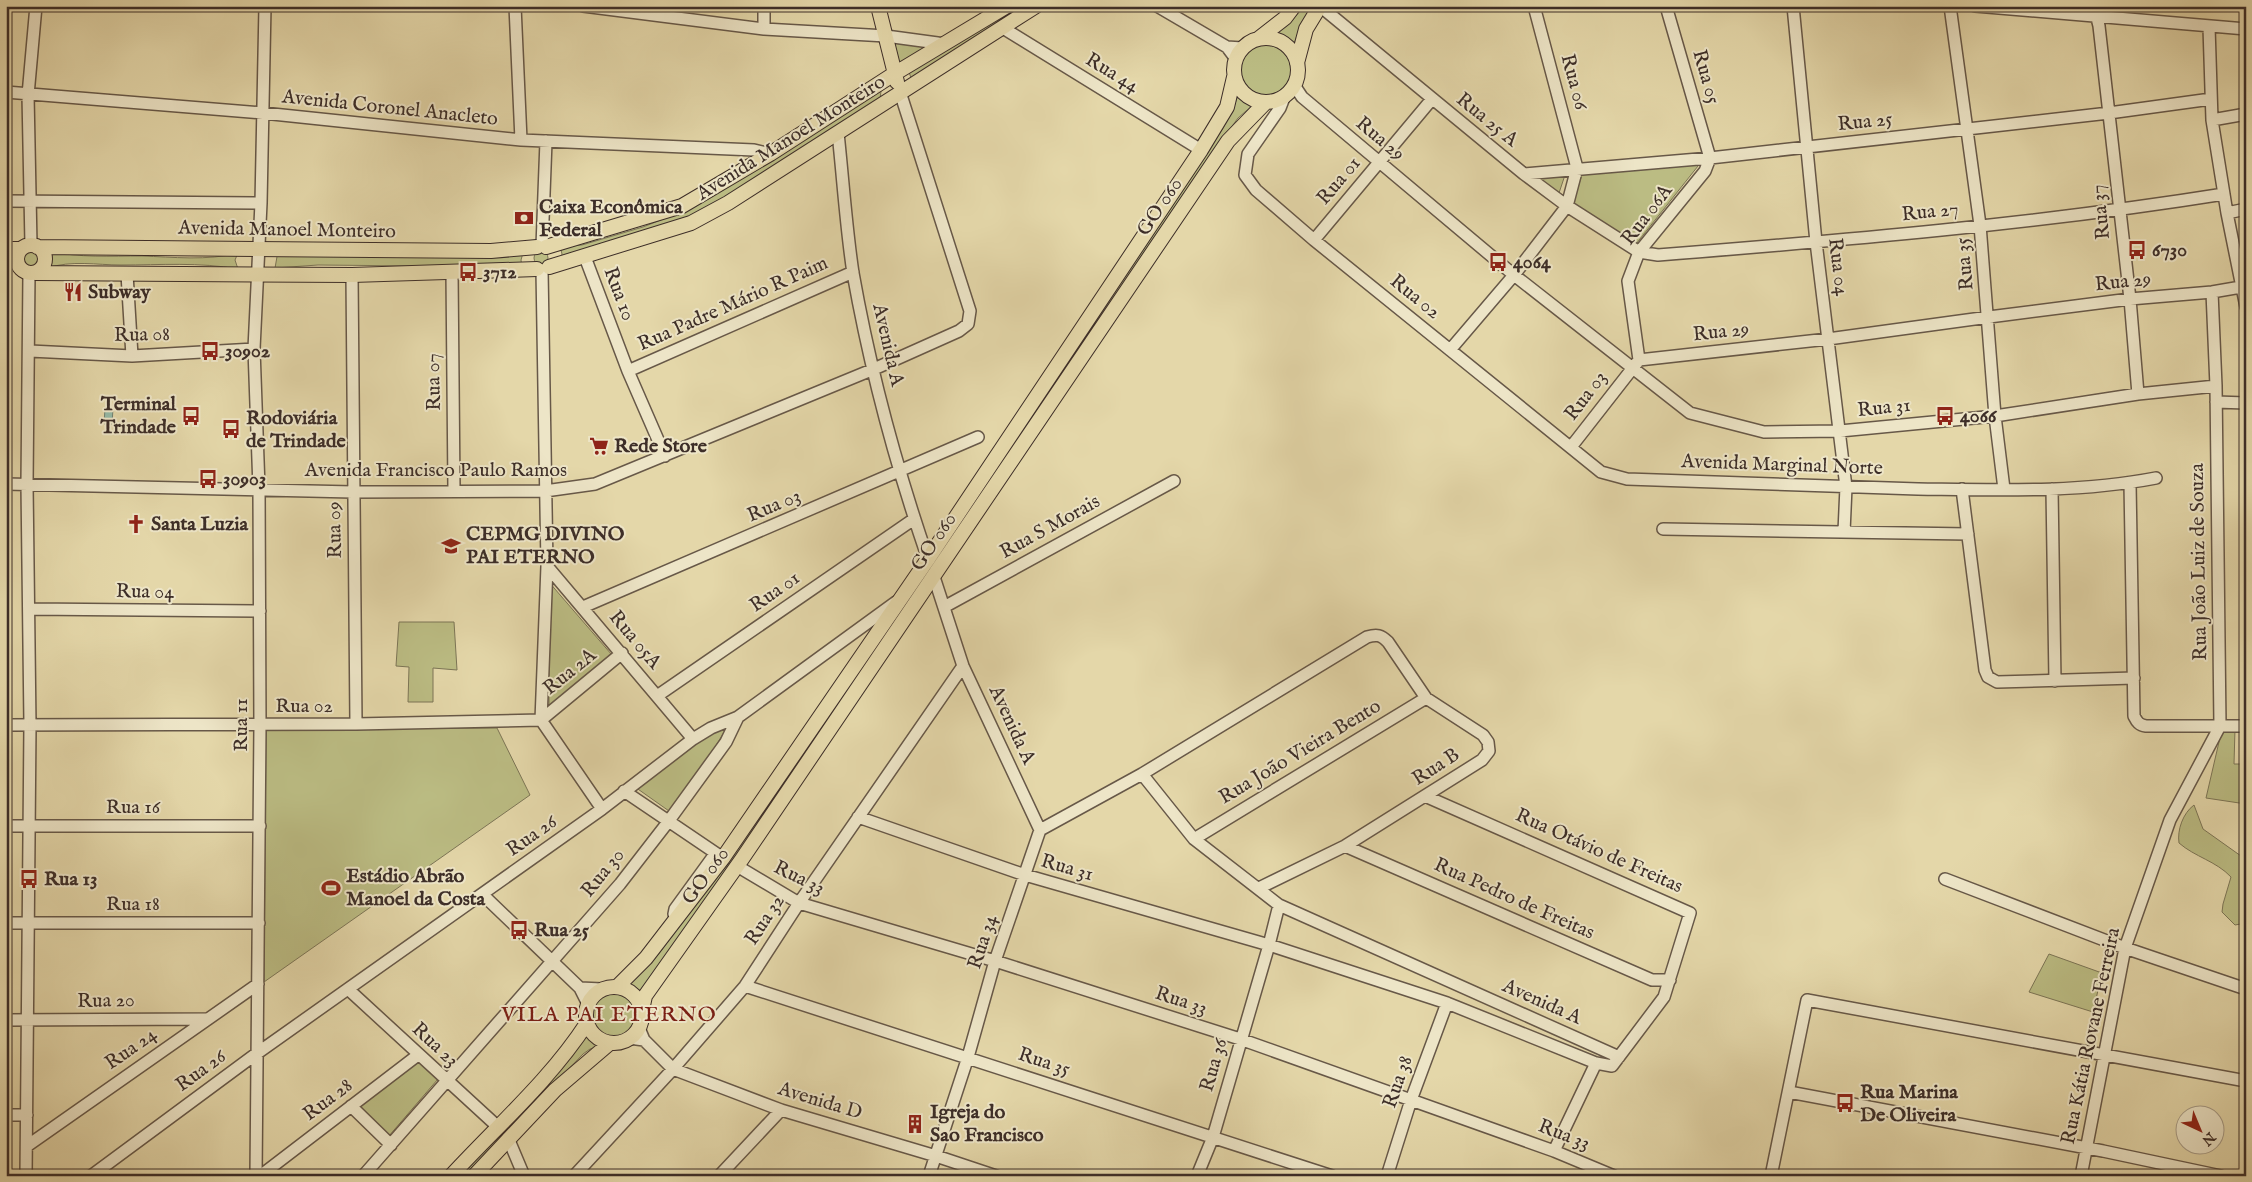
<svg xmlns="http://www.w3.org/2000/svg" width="2252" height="1182" font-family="'IM FELL English',serif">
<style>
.green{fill:#bbbc83;stroke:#7c7556}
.water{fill:#95baa7;stroke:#728274}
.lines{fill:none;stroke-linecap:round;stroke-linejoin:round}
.minor-casing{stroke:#675848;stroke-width:14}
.major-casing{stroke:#3d2e28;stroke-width:16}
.minor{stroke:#ede5c7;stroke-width:11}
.major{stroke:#e4d7a9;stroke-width:14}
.labels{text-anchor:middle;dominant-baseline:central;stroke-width:4;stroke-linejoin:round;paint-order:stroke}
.street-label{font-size:20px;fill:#3d2e28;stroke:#ede5c7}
.poi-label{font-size:20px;font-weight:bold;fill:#3d2e28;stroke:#ede5c7;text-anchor:start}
.quarter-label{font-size:22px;letter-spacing:1px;fill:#7a1f14;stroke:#ede5c7}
</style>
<rect width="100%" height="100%" fill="#e4d7a9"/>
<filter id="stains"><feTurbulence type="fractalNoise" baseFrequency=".004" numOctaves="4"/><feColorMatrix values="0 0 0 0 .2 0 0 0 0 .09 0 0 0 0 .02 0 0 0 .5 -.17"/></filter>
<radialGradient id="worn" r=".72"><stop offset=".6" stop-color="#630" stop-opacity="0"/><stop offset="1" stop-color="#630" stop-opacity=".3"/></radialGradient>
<path class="green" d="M 1304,6 L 1312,6 L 1300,27 L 1292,50 L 1280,39 L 1268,36 L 1290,23 Z
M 997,16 L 1002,19 L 1002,23 L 911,78 L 909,72 Z
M 890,39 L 938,45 L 901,63 L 899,62 Z
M1241 70a25 25 0 1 1 50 0a25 25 0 1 1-50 0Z
M 881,91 L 880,100 L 691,219 L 560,262 L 562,254 L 560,246 L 582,245 L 643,227 L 696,206 L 787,147 Z
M 1238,95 L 1243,101 L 1254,104 L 1238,118 L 1230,129 L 699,912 L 655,970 L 642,994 L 629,984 L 657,956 L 714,880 L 1223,128 L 1234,107 Z
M 1702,161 L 1636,244 L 1573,204 L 1582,174 Z
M 1565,175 L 1558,196 L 1533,176 Z
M23 258a8 8 0 1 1 16 0a8 8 0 1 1-16 0Z
M534 258a7 7 0 1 1 14 0a7 7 0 1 1-14 0Z
M 49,251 C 79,258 111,256 142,256 C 172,257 208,261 238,253 L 235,260 L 238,269 C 200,262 160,265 121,265 C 97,265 71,260 48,268 L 52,258 Z
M 278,251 L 523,253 L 521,260 L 522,267 L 318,265 L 275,268 Z
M 548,581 L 612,655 L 549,707 Z
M 399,622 L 454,622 L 457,670 L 433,668 L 433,702 L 408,702 L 409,667 L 396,666 Z
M 729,724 L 709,757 L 669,811 L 635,787 L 699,739 Z
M 497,728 L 530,795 L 264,982 L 266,729 Z
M 2222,729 L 2235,729 L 2234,764 L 2246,764 L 2246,804 L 2206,798 Z
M 2194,805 L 2203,829 L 2241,856 L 2246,852 L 2246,923 L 2235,925 L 2222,912 L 2223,904 L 2231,877 C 2216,861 2195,857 2179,843 C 2177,830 2183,813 2194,805 Z
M 2049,954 L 2102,973 L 2093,1012 L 2029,992 Z
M589 1015a24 24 0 1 1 48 0a24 24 0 1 1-48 0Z
M 586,1033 L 602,1046 L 590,1049 L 583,1054 L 467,1176 L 457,1176 Z
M 417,1060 L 438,1079 L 388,1137 L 358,1108 Z"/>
<path class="water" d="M 105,408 L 113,408 L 112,424 L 104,424 Z"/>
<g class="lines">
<g class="minor-casing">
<path id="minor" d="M 515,6 L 521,140
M 583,6 L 764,29 L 886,36 L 945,44
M 986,6 L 992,15
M 1157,6 L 1227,47 L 1236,59
M 1320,6 L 1524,174 L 1567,206 L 1639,252 L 1658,255 C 1847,240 2036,224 2224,194
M 1534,6 L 1577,168
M 1793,6 L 1816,242 L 1846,487 L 1844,532
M 1950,6 L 1980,225 L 1995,416 L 2004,489
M 1975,6 L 2246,29
M 2094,6 L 2099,26 L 2130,299 L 2138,394
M 2209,27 L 2212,120 L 2227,213 L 2246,307
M 1003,28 L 1201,150
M 764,29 L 764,6
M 1227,47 L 1242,48
M 1294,85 L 1302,97 L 1514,275 L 1690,413 L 1764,432 L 1840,431 L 1995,416 L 2138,394 L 2216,386
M 6,92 L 263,113 L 521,140 L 754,150 L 770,154
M 1285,95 L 1280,108 L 1248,154 L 1245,175 L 1256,190 L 1314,240 L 1601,472 L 1627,479 C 1724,482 1821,486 1918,489 C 1997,490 2078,493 2156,478
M 2212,120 L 2246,114
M 838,133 C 843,179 846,227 853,273 C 870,369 896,466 928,559
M 1524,174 L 1710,158 L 2109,113 L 2211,99
M 6,201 L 261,203
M 2227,213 L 2246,209
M 1314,240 L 1432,99
M 31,245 L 28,95 L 36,6
M 542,246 L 546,141
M 585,257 L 628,371 L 665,456
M 542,270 L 547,566 L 541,720 L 602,809
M 452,272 L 454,491
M 127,274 L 132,356
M 352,275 L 356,724
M 1450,350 L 1514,275 L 1567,206 L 1577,168
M 30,351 L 132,356 L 254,349
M 1639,360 L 1628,281 L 1639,252 L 1705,171 L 1710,158 L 1666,6
M 628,371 L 853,272
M 2216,402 L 2246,403
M 1571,447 L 1639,360 L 1828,339 L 1989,317 L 2130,299 L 2212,292 L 2241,287
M 2130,483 L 2134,716 C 2137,722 2139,725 2146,726 L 2246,726
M 6,484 L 353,492 L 545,491 L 595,484 L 874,369 L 959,331 L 968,324 L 970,311 L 900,92
M 1962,489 L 1985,670 L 1988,677 L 1997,682 L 2134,678
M 2052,489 L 2055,681
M 1663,529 L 1968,534
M 547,566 L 693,739
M 934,577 L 963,666 L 1040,830
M 583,607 L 978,437
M 944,607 L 1174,481
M 29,609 L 260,611
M 657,696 L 914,519
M 541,720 L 622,653
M 6,725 L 356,724 L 541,720
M 1142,774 L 1194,839 L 1279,905 L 1619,1057
M 624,791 L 723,858
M 858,817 L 1025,875 L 1269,945 L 1447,1003 L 1596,1063 L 1612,1066 L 1664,997 L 1690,913 L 1425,796
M 6,826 L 260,826
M 1194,839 L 1426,698
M 1345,846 L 1652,980 L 1670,980
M 737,866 L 799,903 L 995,961 L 1240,1039 L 1554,1151 L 1614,1176
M 1945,879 L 2125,948 L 2246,989
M 482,894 L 580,988 L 588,1004
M 674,914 L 675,909 L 715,854
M 6,923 L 259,923
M 745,986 L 1332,1176
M 580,988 L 602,989
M 349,990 L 497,1126
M 6,1020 L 206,1019
M 639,1028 L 644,1040 L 673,1069 L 781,1110 L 936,1156 L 996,1176
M 629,1038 L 644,1040
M 1789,1092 L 2103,1151 L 2221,1176
M 351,1106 L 391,1145
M 6,1115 L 27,1115
M 508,1138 L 524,1176
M 27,1146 L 258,984
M 1554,1151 L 1596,1063
M 26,1176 L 30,725 L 27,484 L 29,273
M 91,1176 L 256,1054 L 602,809 L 693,739 L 711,728 L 738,717 L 896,602
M 256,1176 L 260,725 L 259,488 L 254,349 L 261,203 L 265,6
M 260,1176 L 418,1055
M 363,1176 L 620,884 L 668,822 L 726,742 L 738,717
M 574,1176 L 673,1069 L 745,986 L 799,903 L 963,666
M 719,1176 L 781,1110
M 929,1176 L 968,1057 L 995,961 L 1040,830 L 1142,774 L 1367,637 C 1377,634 1381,635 1388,642 L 1426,698 L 1483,735 L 1488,742 L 1489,751 L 1482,760 L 1345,846 L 1259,888
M 1197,1176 L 1213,1137 L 1269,945 L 1279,905
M 1387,1176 L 1411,1100 L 1447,1003
M 1771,1176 L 1807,1000 L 2246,1081
M 2081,1176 L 2125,948 L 2170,820 L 2220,726 L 2216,386 L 2212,292"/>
</g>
<g class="major-casing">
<path id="major" d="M 878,6 L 897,82
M1234 70a32 32 0 1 1 64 0a32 32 0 1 1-64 0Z
M 1258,39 L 1285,18 L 1294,6
M 1297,63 L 1306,29 L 1320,6
M17 259a14 14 0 1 1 28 0a14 14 0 1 1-28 0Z
M 37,247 L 491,251 L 537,247
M 546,247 L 682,206 L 770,154 L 894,74 L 1007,6
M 6,249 L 21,249
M 549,267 L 691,223 L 728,203 L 1036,6
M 35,273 L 352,275 L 537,269
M586 1015a28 28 0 1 1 56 0a28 28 0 1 1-56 0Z
M 617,987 L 646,958 L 723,858 L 928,559 L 1201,150 L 1227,107 L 1234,77
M 642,1010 L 645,996 L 742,859 L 1228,141 L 1266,102
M 451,1176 C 497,1126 550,1080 587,1023
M 474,1176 L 555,1090 L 610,1043"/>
</g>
<use href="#minor" class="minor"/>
<use href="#major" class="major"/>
</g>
<defs>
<g id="bank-bare" transform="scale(1.5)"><path d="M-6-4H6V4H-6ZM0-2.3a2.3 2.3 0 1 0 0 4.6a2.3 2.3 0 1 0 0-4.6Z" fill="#8f2418" stroke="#ede5c7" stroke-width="2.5" paint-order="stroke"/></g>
<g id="bus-bare" transform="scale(1.5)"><path d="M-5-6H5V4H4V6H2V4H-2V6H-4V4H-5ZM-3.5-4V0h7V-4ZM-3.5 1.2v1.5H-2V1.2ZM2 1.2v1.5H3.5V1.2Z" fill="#8f2418" stroke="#ede5c7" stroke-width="2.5" paint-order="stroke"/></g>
<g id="restaurant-bare" transform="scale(1.5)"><path d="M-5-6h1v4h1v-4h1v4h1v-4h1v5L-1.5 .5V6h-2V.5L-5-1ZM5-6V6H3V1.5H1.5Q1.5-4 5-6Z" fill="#8f2418" stroke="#ede5c7" stroke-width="2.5" paint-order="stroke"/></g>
<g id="supermarket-bare" transform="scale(1.5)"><path d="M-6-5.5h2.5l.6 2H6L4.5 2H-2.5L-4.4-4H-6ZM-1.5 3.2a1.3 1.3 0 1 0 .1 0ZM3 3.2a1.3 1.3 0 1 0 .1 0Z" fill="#8f2418" stroke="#ede5c7" stroke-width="2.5" paint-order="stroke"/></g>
<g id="church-bare" transform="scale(1.5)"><path d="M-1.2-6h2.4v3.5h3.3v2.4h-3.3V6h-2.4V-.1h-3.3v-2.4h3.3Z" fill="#8f2418" stroke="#ede5c7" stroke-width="2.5" paint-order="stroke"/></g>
<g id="school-bare" transform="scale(1.5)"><path d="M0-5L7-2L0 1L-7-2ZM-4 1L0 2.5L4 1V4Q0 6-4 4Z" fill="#8f2418" stroke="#ede5c7" stroke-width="2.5" paint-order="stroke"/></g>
<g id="stadium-bare" transform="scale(1.5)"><path d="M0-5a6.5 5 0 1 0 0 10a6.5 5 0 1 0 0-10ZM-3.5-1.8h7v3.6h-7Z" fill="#8f2418" stroke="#ede5c7" stroke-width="2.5" paint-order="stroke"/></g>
<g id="building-bare" transform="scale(1.5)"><path d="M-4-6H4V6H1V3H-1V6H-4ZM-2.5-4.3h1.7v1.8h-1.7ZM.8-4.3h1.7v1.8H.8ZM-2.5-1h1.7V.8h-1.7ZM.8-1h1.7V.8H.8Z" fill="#8f2418" stroke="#ede5c7" stroke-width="2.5" paint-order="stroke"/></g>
</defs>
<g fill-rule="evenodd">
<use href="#bank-bare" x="524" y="218"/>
<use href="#bus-bare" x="2137" y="250"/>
<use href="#bus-bare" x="1498" y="262"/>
<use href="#bus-bare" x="468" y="272"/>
<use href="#restaurant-bare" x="73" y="292"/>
<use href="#bus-bare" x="210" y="351"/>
<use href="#bus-bare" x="191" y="416"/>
<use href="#bus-bare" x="1945" y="416"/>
<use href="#bus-bare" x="231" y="429"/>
<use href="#supermarket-bare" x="599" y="446"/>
<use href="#bus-bare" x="208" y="479"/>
<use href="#church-bare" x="136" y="524"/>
<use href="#school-bare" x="451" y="546"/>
<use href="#bus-bare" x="29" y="879"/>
<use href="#stadium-bare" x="331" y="888"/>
<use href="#bus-bare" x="519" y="930"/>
<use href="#bus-bare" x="1845" y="1103"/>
<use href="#building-bare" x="915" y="1124"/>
</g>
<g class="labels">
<g class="street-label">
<text transform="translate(1112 73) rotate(31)">Rua 44</text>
<text transform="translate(1706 77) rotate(74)">Rua 05</text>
<text transform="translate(1574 82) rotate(75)">Rua 06</text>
<text transform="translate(390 108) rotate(6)">Avenida Coronel Anacleto</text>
<text transform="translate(1487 120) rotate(39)">Rua 25 A</text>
<text transform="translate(1865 122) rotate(-6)">Rua 25</text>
<text transform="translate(791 138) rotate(-32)">Avenida Manoel Monteiro</text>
<text transform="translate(1380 139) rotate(40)">Rua 29</text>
<text transform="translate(1339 181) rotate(-50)">Rua 01</text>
<text transform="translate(1160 207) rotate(-56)">GO 060</text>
<text transform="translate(1930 212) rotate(-6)">Rua 27</text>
<text transform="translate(2101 212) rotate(-96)">Rua 37</text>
<text transform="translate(1647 215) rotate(-53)">Rua 06A</text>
<text transform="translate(287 230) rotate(1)">Avenida Manoel Monteiro</text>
<text transform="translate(1965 264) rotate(-95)">Rua 35</text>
<text transform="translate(1838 267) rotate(83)">Rua 04</text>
<text transform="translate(2123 282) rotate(-6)">Rua 29</text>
<text transform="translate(619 294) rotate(69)">Rua 10</text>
<text transform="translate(1415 297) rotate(39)">Rua 02</text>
<text transform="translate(733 304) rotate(-24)">Rua Padre Mário R Paim</text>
<text transform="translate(1721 332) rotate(-6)">Rua 29</text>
<text transform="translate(142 335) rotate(-1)">Rua 08</text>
<text transform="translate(888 345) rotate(77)">Avenida A</text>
<text transform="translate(434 382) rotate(-91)">Rua 07</text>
<text transform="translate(1586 396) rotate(-53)">Rua 03</text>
<text transform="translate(1884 408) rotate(-6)">Rua 31</text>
<text transform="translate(1782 465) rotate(2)">Avenida Marginal Norte</text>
<text x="436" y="470">Avenida Francisco Paulo Ramos</text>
<text transform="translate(774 506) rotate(-23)">Rua 03</text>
<text transform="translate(1050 527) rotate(-29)">Rua S Morais</text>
<text transform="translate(335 530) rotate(-91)">Rua 09</text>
<text transform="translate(934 542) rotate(-56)">GO 060</text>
<text transform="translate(2199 562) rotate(-91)">Rua João Luiz de Souza</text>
<text transform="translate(145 592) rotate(1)">Rua 04</text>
<text transform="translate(775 592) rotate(-35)">Rua 01</text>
<text transform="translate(635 640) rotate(50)">Rua 05A</text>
<text transform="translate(570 672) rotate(-39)">Rua 2A</text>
<text x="304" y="706">Rua 02</text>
<text transform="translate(241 725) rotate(-90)">Rua 11</text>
<text transform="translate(1012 725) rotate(65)">Avenida A</text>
<text transform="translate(1300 752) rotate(-31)">Rua João Vieira Bento</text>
<text transform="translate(1436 767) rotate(-33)">Rua B</text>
<text x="133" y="807">Rua 16</text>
<text transform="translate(532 836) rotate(-35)">Rua 26</text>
<text transform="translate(1599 851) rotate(24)">Rua Otávio de Freitas</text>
<text transform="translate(1067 868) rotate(16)">Rua 31</text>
<text transform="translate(603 873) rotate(-51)">Rua 30</text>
<text transform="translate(706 876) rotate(-54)">GO 060</text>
<text transform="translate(799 878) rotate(26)">Rua 33</text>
<text transform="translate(1514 899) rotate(24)">Rua Pedro de Freitas</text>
<text x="133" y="904">Rua 18</text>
<text transform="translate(765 920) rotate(-57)">Rua 32</text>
<text transform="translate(983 942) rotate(-72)">Rua 34</text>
<text transform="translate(106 1001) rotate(-1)">Rua 20</text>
<text transform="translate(1181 1001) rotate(18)">Rua 33</text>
<text transform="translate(1542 1002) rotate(24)">Avenida A</text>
<text transform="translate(2091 1036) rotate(-78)">Rua Kátia Rovane Ferreira</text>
<text transform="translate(435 1045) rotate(43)">Rua 23</text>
<text transform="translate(131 1049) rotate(-35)">Rua 24</text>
<text transform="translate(1044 1062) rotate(18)">Rua 35</text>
<text transform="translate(1214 1065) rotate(-74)">Rua 36</text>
<text transform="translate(201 1071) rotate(-36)">Rua 26</text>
<text transform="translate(1398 1082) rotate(-71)">Rua 38</text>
<text transform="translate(328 1100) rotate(-37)">Rua 28</text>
<text transform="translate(820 1101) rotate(17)">Avenida D</text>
<text transform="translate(1564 1135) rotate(21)">Rua 33</text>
</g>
<g class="poi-label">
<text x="539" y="207">Caixa Econômica<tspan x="539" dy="23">Federal</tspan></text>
<text x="2152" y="250">6730</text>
<text x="1513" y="262">4064</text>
<text x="483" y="272">3712</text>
<text x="88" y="292">Subway</text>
<text x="225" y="351">30902</text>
<text x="176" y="404" text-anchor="end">Terminal<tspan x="176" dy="23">Trindade</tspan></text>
<text x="1960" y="416">4066</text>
<text x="246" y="418">Rodoviária<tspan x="246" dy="23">de Trindade</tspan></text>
<text x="614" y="446">Rede Store</text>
<text x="223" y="479">30903</text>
<text x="151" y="524">Santa Luzia</text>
<text x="466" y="534">CEPMG DIVINO<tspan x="466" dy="23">PAI ETERNO</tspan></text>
<text x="346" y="876">Estádio Abrão<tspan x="346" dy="23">Manoel da Costa</tspan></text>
<text x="44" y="879">Rua 13</text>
<text x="534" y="930">Rua 25</text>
<text x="1860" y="1092">Rua Marina<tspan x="1860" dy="23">De Oliveira</tspan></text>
<text x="930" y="1112">Igreja do<tspan x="930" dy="23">Sao Francisco</tspan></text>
</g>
<g class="quarter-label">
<text x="609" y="1015">VILA PAI ETERNO</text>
</g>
</g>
<rect width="2252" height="1182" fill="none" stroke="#e4d7a9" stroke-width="25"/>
<rect x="8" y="8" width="2237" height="1167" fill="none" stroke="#3d2e28" stroke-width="2.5"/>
<rect x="12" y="12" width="2227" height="1157" fill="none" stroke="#3d2e28"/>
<g transform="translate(2200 1130) rotate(136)"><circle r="24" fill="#ede5c7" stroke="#a79c87"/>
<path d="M0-4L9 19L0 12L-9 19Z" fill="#8f2418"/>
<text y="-8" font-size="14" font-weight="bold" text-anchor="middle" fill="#3d2e28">N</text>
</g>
<rect width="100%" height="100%" filter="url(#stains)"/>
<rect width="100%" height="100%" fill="url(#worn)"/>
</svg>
